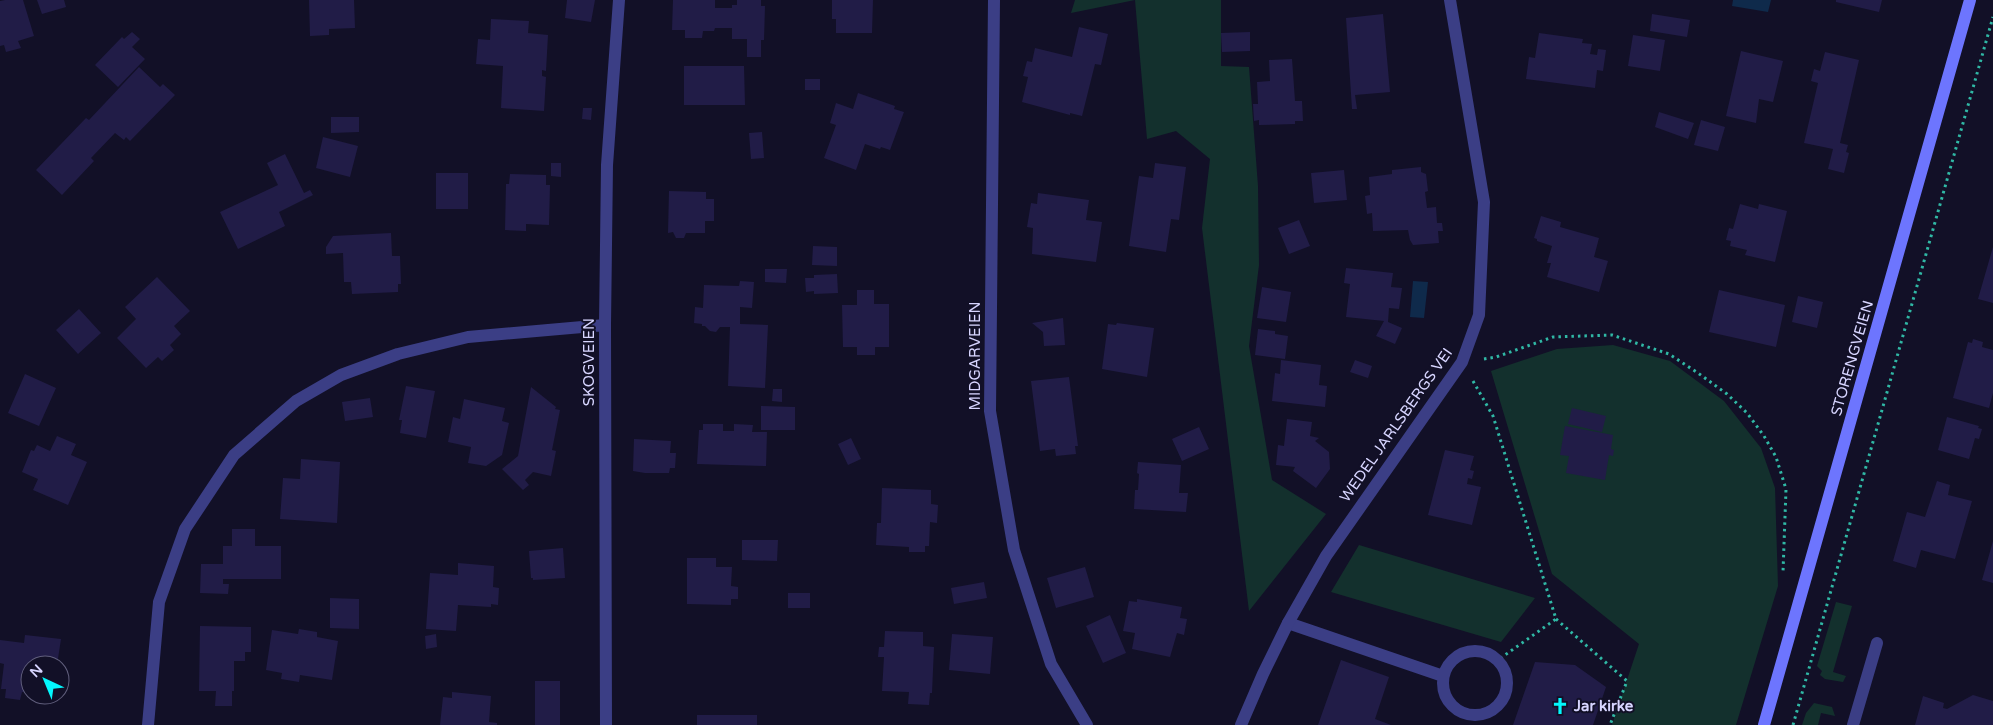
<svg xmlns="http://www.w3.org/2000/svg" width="1993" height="725" font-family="'Varela Round',sans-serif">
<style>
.green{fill:#13302d}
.water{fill:#0f2a4b}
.building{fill:#211c47}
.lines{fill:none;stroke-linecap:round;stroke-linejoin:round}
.path{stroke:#30b8a5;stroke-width:3;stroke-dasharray:2.5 4;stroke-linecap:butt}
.lane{stroke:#3b3e85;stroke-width:12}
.street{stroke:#3b3e85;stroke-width:12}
.secondary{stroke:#6d75fe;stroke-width:12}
.labels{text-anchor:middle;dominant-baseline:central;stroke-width:4;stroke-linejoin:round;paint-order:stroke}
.street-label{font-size:15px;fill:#d7d5ff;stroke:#121027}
.poi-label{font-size:15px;font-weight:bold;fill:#d7d5ff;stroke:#121027;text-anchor:start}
</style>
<rect width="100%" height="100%" fill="#121027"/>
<path class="green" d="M 1075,0 L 1221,0 L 1221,66 L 1249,67 L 1258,186 L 1259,265 L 1249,346 L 1272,480 L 1326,514 L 1249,611 L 1202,228 L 1210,159 L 1176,131 L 1147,139 L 1135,0 L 1071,13 Z
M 1613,345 L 1670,361 L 1724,401 L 1761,448 L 1775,488 L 1778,586 L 1736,725 L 1612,725 L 1639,644 L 1552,574 L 1491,371 L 1557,349 Z
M 1359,545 L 1535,598 L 1501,642 L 1331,592 Z
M 1836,602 L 1852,606 L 1833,672 L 1846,676 L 1843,682 L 1825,679 L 1820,675 L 1822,671 L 1817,666 Z
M 1814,703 L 1832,707 L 1835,716 L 1821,713 L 1818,725 L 1802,725 L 1806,713 Z"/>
<path class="water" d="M 1733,0 L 1771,0 L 1768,12 L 1732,6 Z
M 1413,281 L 1428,282 L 1424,318 L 1410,317 Z"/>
<path class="building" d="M 5,0 L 23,0 L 34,36 L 18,41 L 21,48 L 6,52 L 4,45 L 0,46 L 0,1 Z
M 37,0 L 64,0 L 66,7 L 42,14 Z
M 309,0 L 354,0 L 355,28 L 329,29 L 329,35 L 310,36 Z
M 567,0 L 595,0 L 591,22 L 565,18 Z
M 673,0 L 715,0 L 715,8 L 732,8 L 732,5 L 737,5 L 737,0 L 761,0 L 761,6 L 765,6 L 764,40 L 761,40 L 761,57 L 747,57 L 747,39 L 732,39 L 732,28 L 715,28 L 714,31 L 703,31 L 702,38 L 685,38 L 685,30 L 672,30 Z
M 832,0 L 873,0 L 872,33 L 836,33 L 836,19 L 832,19 Z
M 1836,0 L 1882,0 L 1879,12 L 1836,2 Z
M 1383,14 L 1390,92 L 1355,95 L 1357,109 L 1352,109 L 1346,18 Z
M 1652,14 L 1690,20 L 1687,37 L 1650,31 Z
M 491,19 L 529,21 L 528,33 L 548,35 L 546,71 L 542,70 L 542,76 L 546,77 L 544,111 L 501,108 L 503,66 L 476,64 L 478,39 L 490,40 Z
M 1079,27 L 1108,34 L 1101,65 L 1095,64 L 1082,116 L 1070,113 L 1070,115 L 1022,102 L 1028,77 L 1023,76 L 1027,61 L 1032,62 L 1035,48 L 1072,57 Z
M 132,32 L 140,39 L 132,47 L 145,59 L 118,87 L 95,65 L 122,37 L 124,39 Z
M 1250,32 L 1250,51 L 1222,52 L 1221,33 Z
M 1539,33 L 1583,39 L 1582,43 L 1592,44 L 1590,54 L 1597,55 L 1598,49 L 1606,50 L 1603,71 L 1597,70 L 1595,88 L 1526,79 L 1529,57 L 1535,58 Z
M 1633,35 L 1665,40 L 1660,71 L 1628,66 Z
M 1741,51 L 1783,61 L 1773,102 L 1759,99 L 1756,123 L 1726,116 Z
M 1825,52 L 1859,60 L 1840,143 L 1848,145 L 1846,152 L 1849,153 L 1844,173 L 1828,169 L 1833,149 L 1804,143 L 1818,83 L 1811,81 L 1814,69 L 1820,71 Z
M 1292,59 L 1295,101 L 1302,101 L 1303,121 L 1295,121 L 1295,124 L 1259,125 L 1259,120 L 1254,121 L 1253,104 L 1258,104 L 1257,82 L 1270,81 L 1269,60 Z
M 684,66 L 744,66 L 745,105 L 684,105 Z
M 139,67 L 160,87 L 163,84 L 175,95 L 130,141 L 126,137 L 124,140 L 115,133 L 91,158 L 94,161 L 62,195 L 36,170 L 86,118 L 89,120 Z
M 805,79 L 820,79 L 820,90 L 805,90 Z
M 858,93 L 895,106 L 894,109 L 904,112 L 890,150 L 881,147 L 880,149 L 865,144 L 856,170 L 824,158 L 836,125 L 830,123 L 836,103 L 853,109 Z
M 583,108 L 592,108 L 591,120 L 582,119 Z
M 1659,112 L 1694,123 L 1688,139 L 1655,127 Z
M 331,117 L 359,117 L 359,132 L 331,133 Z
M 1701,120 L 1725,127 L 1718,151 L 1694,145 Z
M 762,132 L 764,158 L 751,159 L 749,133 Z
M 323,137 L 358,146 L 350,177 L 316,168 Z
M 285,154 L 304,193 L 310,190 L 313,195 L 279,212 L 285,226 L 238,249 L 220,212 L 278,185 L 267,163 Z
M 551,163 L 561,163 L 561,177 L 551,176 Z
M 1155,163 L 1186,167 L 1179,220 L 1171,219 L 1166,252 L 1129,246 L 1139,176 L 1153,178 Z
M 1421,167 L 1421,172 L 1426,174 L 1428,191 L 1425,192 L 1427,208 L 1436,207 L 1437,223 L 1442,223 L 1443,231 L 1438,231 L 1439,243 L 1413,245 L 1410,240 L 1408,230 L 1373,231 L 1372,213 L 1367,214 L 1365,196 L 1370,195 L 1369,177 L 1392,174 L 1392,170 Z
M 1344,170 L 1347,200 L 1314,203 L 1311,173 Z
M 436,173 L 468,173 L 468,209 L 436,209 Z
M 510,174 L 546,175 L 546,185 L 550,185 L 549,225 L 526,224 L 526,231 L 505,230 L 506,184 L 509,184 Z
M 669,191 L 706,192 L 706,199 L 714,199 L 714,221 L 705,221 L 705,233 L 686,233 L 684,238 L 676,238 L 673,232 L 668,233 Z
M 1038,193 L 1089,200 L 1086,220 L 1102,222 L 1096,262 L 1032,254 L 1033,228 L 1027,227 L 1031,203 L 1037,204 Z
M 1740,204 L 1758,209 L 1759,204 L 1787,211 L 1775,262 L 1745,255 L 1747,250 L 1730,246 L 1731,241 L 1726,240 L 1729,228 L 1733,229 Z
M 1541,216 L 1561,222 L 1560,227 L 1599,238 L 1594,257 L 1608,261 L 1599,292 L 1547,277 L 1551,263 L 1547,263 L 1552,246 L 1537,241 L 1537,239 L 1534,238 Z
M 1299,220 L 1310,246 L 1289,254 L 1278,228 Z
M 391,233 L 392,256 L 400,256 L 401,284 L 398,284 L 398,292 L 352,294 L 351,282 L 344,282 L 343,253 L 326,254 L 326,247 L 333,236 Z
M 813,246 L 837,247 L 837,266 L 812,265 Z
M 1993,247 L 1993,303 L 1978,299 Z
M 1346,268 L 1393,273 L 1391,287 L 1402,288 L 1399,309 L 1389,308 L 1388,322 L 1402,328 L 1395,344 L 1376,336 L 1384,321 L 1346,317 L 1350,284 L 1344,283 Z
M 765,269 L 787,269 L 786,283 L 765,282 Z
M 837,274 L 838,293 L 814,294 L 814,291 L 806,292 L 805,278 L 814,278 L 814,275 Z
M 157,277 L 190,311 L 174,326 L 181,334 L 170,345 L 174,350 L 162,361 L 158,357 L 146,368 L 117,338 L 136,319 L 125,307 Z
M 740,281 L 754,282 L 752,308 L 740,307 L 740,324 L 768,325 L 765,388 L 728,386 L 730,327 L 720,327 L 716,332 L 710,331 L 705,326 L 702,326 L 702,324 L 694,323 L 695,307 L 703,308 L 704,285 L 739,286 Z
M 1262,287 L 1291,292 L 1286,322 L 1257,318 Z
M 857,290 L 874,290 L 874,304 L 889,304 L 889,347 L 875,347 L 875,355 L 857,355 L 857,347 L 843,347 L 842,305 L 857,305 Z
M 1719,290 L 1785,305 L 1776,347 L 1709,332 Z
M 1798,296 L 1823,302 L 1817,328 L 1792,322 Z
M 79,309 L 101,333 L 78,354 L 56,330 Z
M 1063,318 L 1065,345 L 1044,346 L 1043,332 L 1032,323 Z
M 1117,323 L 1154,328 L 1147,377 L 1102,369 L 1108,324 L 1116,325 Z
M 1258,329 L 1275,331 L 1275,334 L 1288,336 L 1285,359 L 1255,355 Z
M 1973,339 L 1983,342 L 1982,347 L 1993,350 L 1993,393 L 1989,408 L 1953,398 L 1968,342 L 1972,343 Z
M 1281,360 L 1321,365 L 1319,385 L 1327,386 L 1325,407 L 1272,401 L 1275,373 L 1280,374 Z
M 1355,360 L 1372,366 L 1368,378 L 1350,372 Z
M 25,374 L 56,388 L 39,426 L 8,413 Z
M 1069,377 L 1078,446 L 1075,446 L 1076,454 L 1056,456 L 1055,449 L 1040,451 L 1031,381 Z
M 406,386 L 435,391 L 426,438 L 400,433 L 402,420 L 399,420 Z
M 531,387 L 556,407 L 555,409 L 560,410 L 552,450 L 556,451 L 551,476 L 533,472 L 525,480 L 529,485 L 523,490 L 502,469 L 518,456 Z
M 773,389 L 782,389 L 782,402 L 772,401 Z
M 370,398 L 373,417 L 345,421 L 342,402 Z
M 464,399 L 505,408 L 502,421 L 509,423 L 502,455 L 486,466 L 468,463 L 471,447 L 448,442 L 453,417 L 460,419 Z
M 761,406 L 795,407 L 795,430 L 761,430 Z
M 1572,408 L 1606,416 L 1602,432 L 1568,424 Z
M 1947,417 L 1979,426 L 1978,428 L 1982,429 L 1979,439 L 1975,438 L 1969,459 L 1938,450 Z
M 1287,419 L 1312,422 L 1310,436 L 1319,438 L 1315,441 L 1329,452 L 1330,469 L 1316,488 L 1293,471 L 1295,467 L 1276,465 L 1278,445 L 1284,446 Z
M 703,424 L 723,424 L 723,431 L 734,431 L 734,424 L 753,425 L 752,432 L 767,432 L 766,466 L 697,464 L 699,430 L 703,430 Z
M 1565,426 L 1613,435 L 1611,449 L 1614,450 L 1613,456 L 1609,455 L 1605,480 L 1566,473 L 1569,456 L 1560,455 Z
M 1199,427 L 1209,449 L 1182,461 L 1172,439 Z
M 57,436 L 76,444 L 71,455 L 87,462 L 68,505 L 33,490 L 38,479 L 22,472 L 31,450 L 34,451 L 37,445 L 50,451 Z
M 851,438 L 861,459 L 848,465 L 838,444 Z
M 634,439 L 671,441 L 670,453 L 676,453 L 675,468 L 670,468 L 669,473 L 645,473 L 633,471 Z
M 1445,450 L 1474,456 L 1470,470 L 1474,471 L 1472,479 L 1468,478 L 1467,484 L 1481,487 L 1472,525 L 1428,515 Z
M 301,459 L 340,462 L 337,523 L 280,519 L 283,478 L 300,479 Z
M 1138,462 L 1181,465 L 1179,493 L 1188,493 L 1186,512 L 1134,509 L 1135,490 L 1138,490 L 1139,474 L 1137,473 Z
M 1937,481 L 1950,485 L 1948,495 L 1972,501 L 1955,559 L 1921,550 L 1916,568 L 1893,561 L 1907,512 L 1925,517 Z
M 882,488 L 931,490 L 931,504 L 938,505 L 937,523 L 930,522 L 929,546 L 925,546 L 925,552 L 909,552 L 909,547 L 876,545 L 877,523 L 881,523 Z
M 232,529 L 255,529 L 255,546 L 281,546 L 281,579 L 223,579 L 223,584 L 229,584 L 228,594 L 200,593 L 201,564 L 223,564 L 223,546 L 232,546 Z
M 742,540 L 778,540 L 777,561 L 742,560 Z
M 1993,541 L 1993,583 L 1982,580 Z
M 563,548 L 565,578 L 533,580 L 533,578 L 531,578 L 529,551 Z
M 687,558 L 716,558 L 716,567 L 732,567 L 731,586 L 738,587 L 738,599 L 731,599 L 731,605 L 687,604 Z
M 458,563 L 494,566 L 493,587 L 499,588 L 498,605 L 491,604 L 491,607 L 458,605 L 456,631 L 426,629 L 430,573 L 458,575 Z
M 1085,567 L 1094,597 L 1056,608 L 1047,578 Z
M 984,582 L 987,598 L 954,604 L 951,588 Z
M 788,593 L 810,593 L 810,608 L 788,608 Z
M 330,598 L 359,599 L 359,629 L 330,628 Z
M 1137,599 L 1182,607 L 1180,618 L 1187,619 L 1184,635 L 1177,633 L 1170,657 L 1132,649 L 1135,633 L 1123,631 L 1129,601 L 1137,602 Z
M 1110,615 L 1126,653 L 1103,663 L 1086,626 Z
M 200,626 L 251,627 L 251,652 L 245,652 L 245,661 L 234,661 L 234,691 L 232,691 L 232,706 L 215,706 L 216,691 L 199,691 Z
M 299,629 L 317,632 L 317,637 L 338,641 L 332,680 L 300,675 L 299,682 L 281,679 L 282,673 L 266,670 L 272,630 L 298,634 Z
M 885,631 L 923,632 L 923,646 L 934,647 L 932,693 L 930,693 L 929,705 L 908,704 L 909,692 L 882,691 L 884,657 L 878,657 L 879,647 L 884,647 Z
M 436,634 L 437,647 L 426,649 L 425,636 Z
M 952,634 L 993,637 L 990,674 L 949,670 Z
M 25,635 L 61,639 L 57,665 L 30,665 L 30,693 L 22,692 L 20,700 L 5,698 L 6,689 L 1,689 L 4,664 L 0,663 L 0,640 L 24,643 Z
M 1341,660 L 1389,677 L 1375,719 L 1391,725 L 1318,725 Z
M 1535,662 L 1575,665 L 1606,687 L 1593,725 L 1513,725 Z
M 535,681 L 560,681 L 560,725 L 535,725 Z
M 452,692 L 491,696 L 489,722 L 497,723 L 497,725 L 440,725 L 443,697 L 452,698 Z
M 1973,695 L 1993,701 L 1993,725 L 1915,725 L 1923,696 L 1944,703 L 1943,708 L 1947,709 Z
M 697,715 L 757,715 L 757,725 L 697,725 Z"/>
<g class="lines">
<path class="path" d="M 1484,359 L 1496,357 L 1553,337 L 1612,335 L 1669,354 L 1698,373 L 1727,394 L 1747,413 L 1764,436 L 1776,457 L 1786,489 L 1783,572 L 1785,573
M 1473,381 L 1493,416 L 1556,619 L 1498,660
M 1556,619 L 1627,681 L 1610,725
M 1793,725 L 1993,17"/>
<path class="lane" d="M 1288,623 L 1443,676
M1443 683a32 32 0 1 1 64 0a32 32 0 1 1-64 0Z
M 1853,725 L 1877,643"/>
<path class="street" d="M 994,0 L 990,411 L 1014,550 L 1051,664 L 1087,725
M 148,725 L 159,602 L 185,529 L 234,455 L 296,401 L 341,375 L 398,354 L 468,337 L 605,325
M 606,725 L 605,325 L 607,165 L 619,0
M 1241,725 L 1263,674 L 1288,623 L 1326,556 L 1462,362 L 1479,315 L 1484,202 L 1450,0"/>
<path class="secondary" d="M 1764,725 L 1970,0"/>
</g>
<defs>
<g id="church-bare" transform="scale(1.35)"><path d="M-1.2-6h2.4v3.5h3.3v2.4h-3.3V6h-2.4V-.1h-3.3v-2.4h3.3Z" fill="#03f7fd" stroke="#121027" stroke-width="2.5" paint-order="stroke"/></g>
</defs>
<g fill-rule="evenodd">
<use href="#church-bare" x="1560" y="706"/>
</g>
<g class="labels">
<g class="street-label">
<text transform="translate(975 356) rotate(-90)">MIDGARVEIEN</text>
<text transform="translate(1852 358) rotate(-74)">STORENGVEIEN</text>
<text transform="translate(589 362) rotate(-90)">SKOGVEIEN</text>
<text transform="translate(1396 425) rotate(-55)">WEDEL JARLSBERGS VEI</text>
</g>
<g class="poi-label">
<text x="1574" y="706">Jar kirke</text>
</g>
</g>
<g transform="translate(45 680) rotate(316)"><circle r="24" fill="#121027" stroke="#615f7d"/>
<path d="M0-4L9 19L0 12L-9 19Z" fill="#03f7fd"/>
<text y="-8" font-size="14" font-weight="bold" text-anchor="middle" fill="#d7d5ff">N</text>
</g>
</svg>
